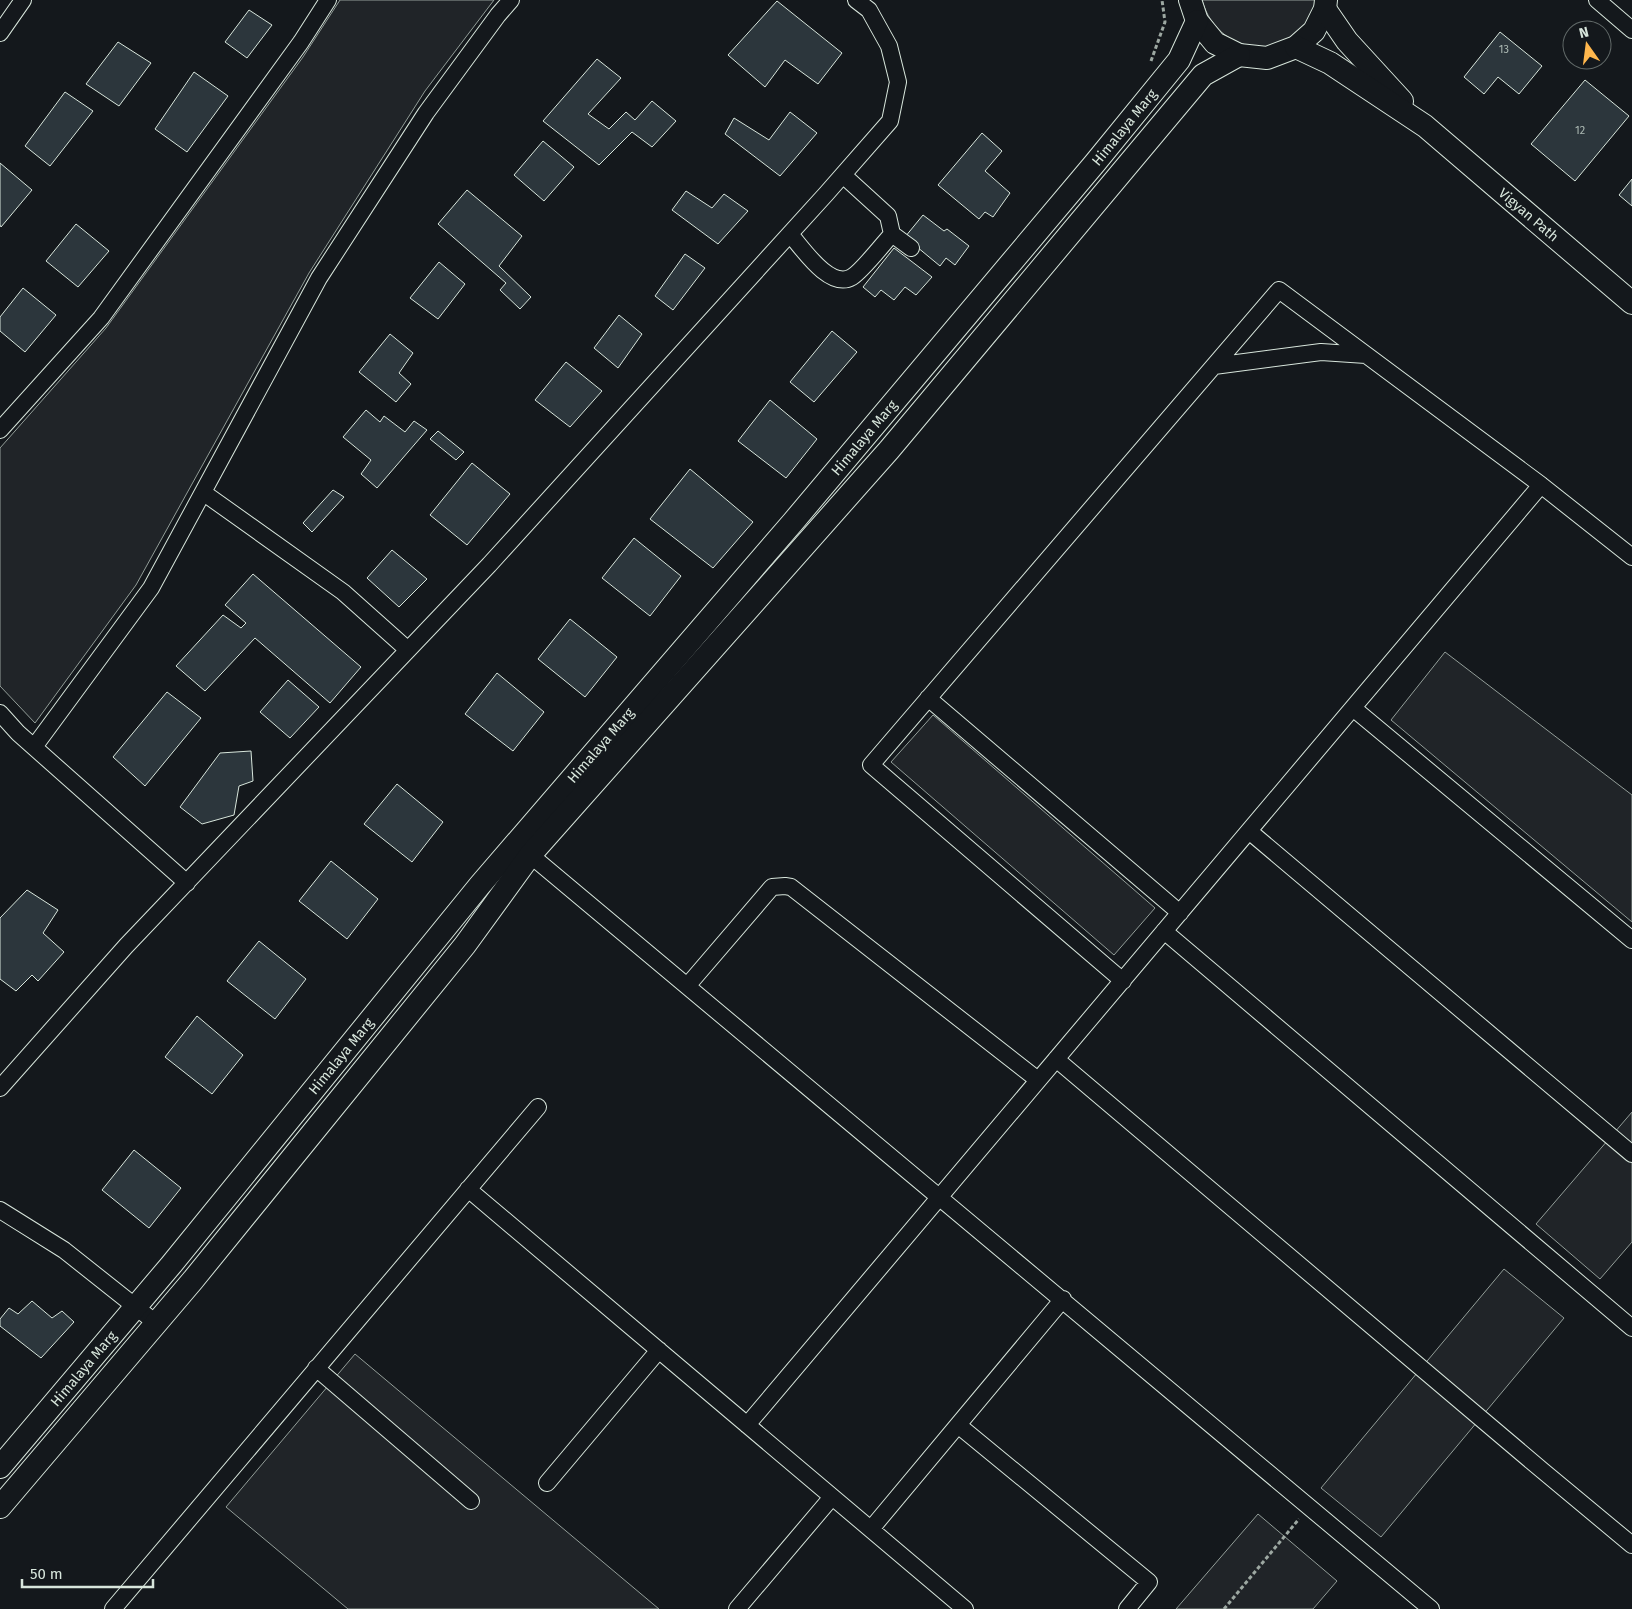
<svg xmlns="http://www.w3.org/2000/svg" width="1632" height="1609" font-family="'Fira Sans',sans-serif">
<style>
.green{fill:#202428;stroke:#939e99}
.building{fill:#2c363c;stroke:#d8e6dc}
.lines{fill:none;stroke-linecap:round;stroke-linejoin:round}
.minor-casing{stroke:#d8e6dc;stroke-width:18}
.secondary-casing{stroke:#d8e6dc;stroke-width:24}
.path{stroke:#9da8a2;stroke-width:3;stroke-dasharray:4 2.5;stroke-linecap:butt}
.minor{stroke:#14181c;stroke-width:16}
.secondary{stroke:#14181c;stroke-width:22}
.labels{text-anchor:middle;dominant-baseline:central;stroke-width:4;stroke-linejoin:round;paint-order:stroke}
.number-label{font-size:11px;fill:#adbab4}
.street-label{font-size:14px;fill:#d8e6dc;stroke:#14181c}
</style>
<rect width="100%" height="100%" fill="#14181c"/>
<path class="green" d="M 340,0 L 494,0 L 425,91 L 309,273 L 136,585 L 35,723 L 0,686 L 0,448 L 106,328 L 303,57 Z
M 1202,0 L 1316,0 C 1303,63 1219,62 1202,0 Z
M 1445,652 L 1632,795 L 1632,922 L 1391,720 Z
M 933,715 L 1155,908 L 1114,955 L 891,762 Z
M 1632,1112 L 1632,1242 L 1600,1279 L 1536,1224 Z
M 1504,1269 L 1564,1318 L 1381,1537 L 1321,1488 Z
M 355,1354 L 659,1609 L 348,1609 L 226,1507 Z
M 1258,1514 L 1337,1581 L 1313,1609 L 1176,1609 Z"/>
<path class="building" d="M 777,1 L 842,53 L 818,84 L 785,60 L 765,87 L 728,55 Z
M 249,10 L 272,25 L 247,58 L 225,42 Z
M 1500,32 L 1542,66 L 1519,94 L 1498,77 L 1484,94 L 1464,77 Z
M 118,42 L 151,63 L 119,106 L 86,84 Z
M 597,59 L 621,78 L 588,114 L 609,129 L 626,112 L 635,120 L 652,101 L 676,121 L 652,147 L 632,132 L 599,165 L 543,121 Z
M 194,72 L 228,96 L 187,152 L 155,129 Z
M 1585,80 L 1629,116 L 1575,181 L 1531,144 Z
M 65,92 L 93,111 L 50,166 L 25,146 Z
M 790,112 L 817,133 L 780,176 L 725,134 L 734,118 L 769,140 Z
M 982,133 L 1002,151 L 985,171 L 1010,193 L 993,217 L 985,212 L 979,219 L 938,185 Z
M 543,141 L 574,167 L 544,201 L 514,175 Z
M 0,163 L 32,190 L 1,227 L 0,225 Z
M 1632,179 L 1632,206 L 1619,195 Z
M 467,190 L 522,236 L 499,266 L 531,297 L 520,309 L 500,290 L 506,283 L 438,224 Z
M 686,191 L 712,208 L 724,194 L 748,211 L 718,244 L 672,210 Z
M 923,215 L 944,231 L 947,229 L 969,246 L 955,265 L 946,258 L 940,266 L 905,237 Z
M 76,224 L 109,251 L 78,287 L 46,261 Z
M 894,248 L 932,277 L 916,295 L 905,287 L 894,300 L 881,290 L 875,297 L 863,287 Z
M 685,254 L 705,268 L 673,310 L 655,296 Z
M 439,262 L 465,284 L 438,319 L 410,298 Z
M 23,288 L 56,315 L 25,352 L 0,331 L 0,317 Z
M 619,315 L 642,334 L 618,368 L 594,348 Z
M 832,331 L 857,352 L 814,402 L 790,382 Z
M 390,334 L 413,353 L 399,373 L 411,384 L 396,402 L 359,372 Z
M 566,362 L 602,391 L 570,427 L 535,400 Z
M 770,400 L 817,439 L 786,478 L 738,441 Z
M 366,410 L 380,422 L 384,416 L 405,432 L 414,421 L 427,430 L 377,488 L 361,474 L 371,460 L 343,437 Z
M 438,431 L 464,452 L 456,460 L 430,439 Z
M 472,463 L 510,494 L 467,545 L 430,515 Z
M 690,469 L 753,522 L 713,568 L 650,519 Z
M 333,490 L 344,497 L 312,532 L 303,523 Z
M 634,538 L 681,576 L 650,616 L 602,578 Z
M 392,550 L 427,579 L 399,607 L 367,578 Z
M 253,574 L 361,667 L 330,703 L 255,638 L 205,691 L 176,666 L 223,615 L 241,628 L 246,623 L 225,605 Z
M 570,619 L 617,657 L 585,697 L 538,659 Z
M 497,673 L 544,712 L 513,751 L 465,714 Z
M 288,680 L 319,707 L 290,738 L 260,712 Z
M 167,692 L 201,718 L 145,786 L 113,757 Z
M 251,751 L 253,781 L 239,786 L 234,815 L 202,824 L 180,807 L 220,753 Z
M 397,784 L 443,822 L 412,862 L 364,824 Z
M 331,861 L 378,899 L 347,939 L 299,901 Z
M 27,890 L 58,910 L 43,933 L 64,952 L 38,981 L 32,975 L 16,991 L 0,979 L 0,918 Z
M 259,941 L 306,979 L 275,1019 L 227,981 Z
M 197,1016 L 243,1055 L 212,1094 L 165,1057 Z
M 134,1150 L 181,1188 L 149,1228 L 102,1190 Z
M 32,1301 L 52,1318 L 62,1311 L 74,1322 L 41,1358 L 0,1326 L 0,1319 L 9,1308 L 18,1314 Z"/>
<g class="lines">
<g class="minor-casing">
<path id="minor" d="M 1597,0 L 1632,30
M 0,33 L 23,0
M 843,175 L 888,216 L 892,234 L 911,248
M 790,234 C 803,249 830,290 852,277 C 862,271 883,244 892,234
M 1214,366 L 1321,352 L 1366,355
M 0,430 L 101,318 L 301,42 L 328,0
M 204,493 L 343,592 L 408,650
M 928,698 L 1180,913
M 1353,708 L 1632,940
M 0,713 L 18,733 L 187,883
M 34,747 L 151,588 L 319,278 L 426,113 L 498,15 L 511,0
M 1249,831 L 1632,1154
M 522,848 L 1431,1609
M 1164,931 L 1632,1328
M 1123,981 L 871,765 L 1279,290 L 1541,485 L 1632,557
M 688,985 L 772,887 L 785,886 L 791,887 L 1038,1080
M 1056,1059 L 1543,1471 L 1632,1545
M 0,1088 L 126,946 L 489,565 L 826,194 L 890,121 L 898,82 L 889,46 L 869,10 L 856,0
M 468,1189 L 965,1609
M 0,1210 L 64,1250 L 156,1323
M 316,1368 L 471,1501
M 747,1425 L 1541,485
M 958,1425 L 1149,1582 L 1127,1609
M 547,1483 L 659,1350
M 871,1529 L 1063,1299
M 113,1609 L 538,1107
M 737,1609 L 832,1497"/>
</g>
<g class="secondary-casing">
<g id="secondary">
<path d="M 1190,0 L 1197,21 L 1215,43 L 1239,55 L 1267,58 L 1296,47 L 1314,31 L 1325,9 L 1326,0"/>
<path d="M 1325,9 L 1347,41 L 1402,101"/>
<path id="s1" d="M 1296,47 L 1330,63 L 1425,126 L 1632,303"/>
<path id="s2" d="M 0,1467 L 171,1265 L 480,885 L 793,522 L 1095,163 L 1179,60 L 1197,21"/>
<path d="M 0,1507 L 193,1280 L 465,945 L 531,854 L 889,450 L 1203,75 L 1239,55"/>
</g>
</g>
<path class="path" d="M 1151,61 L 1165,22 L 1162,0
M 1224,1609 L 1299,1519"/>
<use href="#minor" class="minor"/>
<use href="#secondary" class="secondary"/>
</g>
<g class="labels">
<g class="number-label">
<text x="1504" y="49">13</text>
<text x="1580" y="130">12</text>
</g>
<g class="street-label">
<text stroke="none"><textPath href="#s2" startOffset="1749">Himalaya Marg</textPath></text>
<text stroke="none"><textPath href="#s1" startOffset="288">Vigyan Path</textPath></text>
<text stroke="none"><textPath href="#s2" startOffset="1344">Himalaya Marg</textPath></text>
<text stroke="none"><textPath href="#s2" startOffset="939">Himalaya Marg</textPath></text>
<text stroke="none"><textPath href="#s2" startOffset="534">Himalaya Marg</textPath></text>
<text stroke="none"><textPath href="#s2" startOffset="129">Himalaya Marg</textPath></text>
</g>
</g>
<g transform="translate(1587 45) rotate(346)"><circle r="24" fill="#14181c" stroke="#626a69"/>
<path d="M0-4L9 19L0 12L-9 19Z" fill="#ffb74d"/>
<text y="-8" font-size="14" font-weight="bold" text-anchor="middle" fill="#d8e6dc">N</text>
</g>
<path d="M22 1579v8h131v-8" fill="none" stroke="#d8e6dc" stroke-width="2.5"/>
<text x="30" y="1579" font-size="15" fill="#d8e6dc" stroke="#14181c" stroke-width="4" paint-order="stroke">50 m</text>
</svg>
